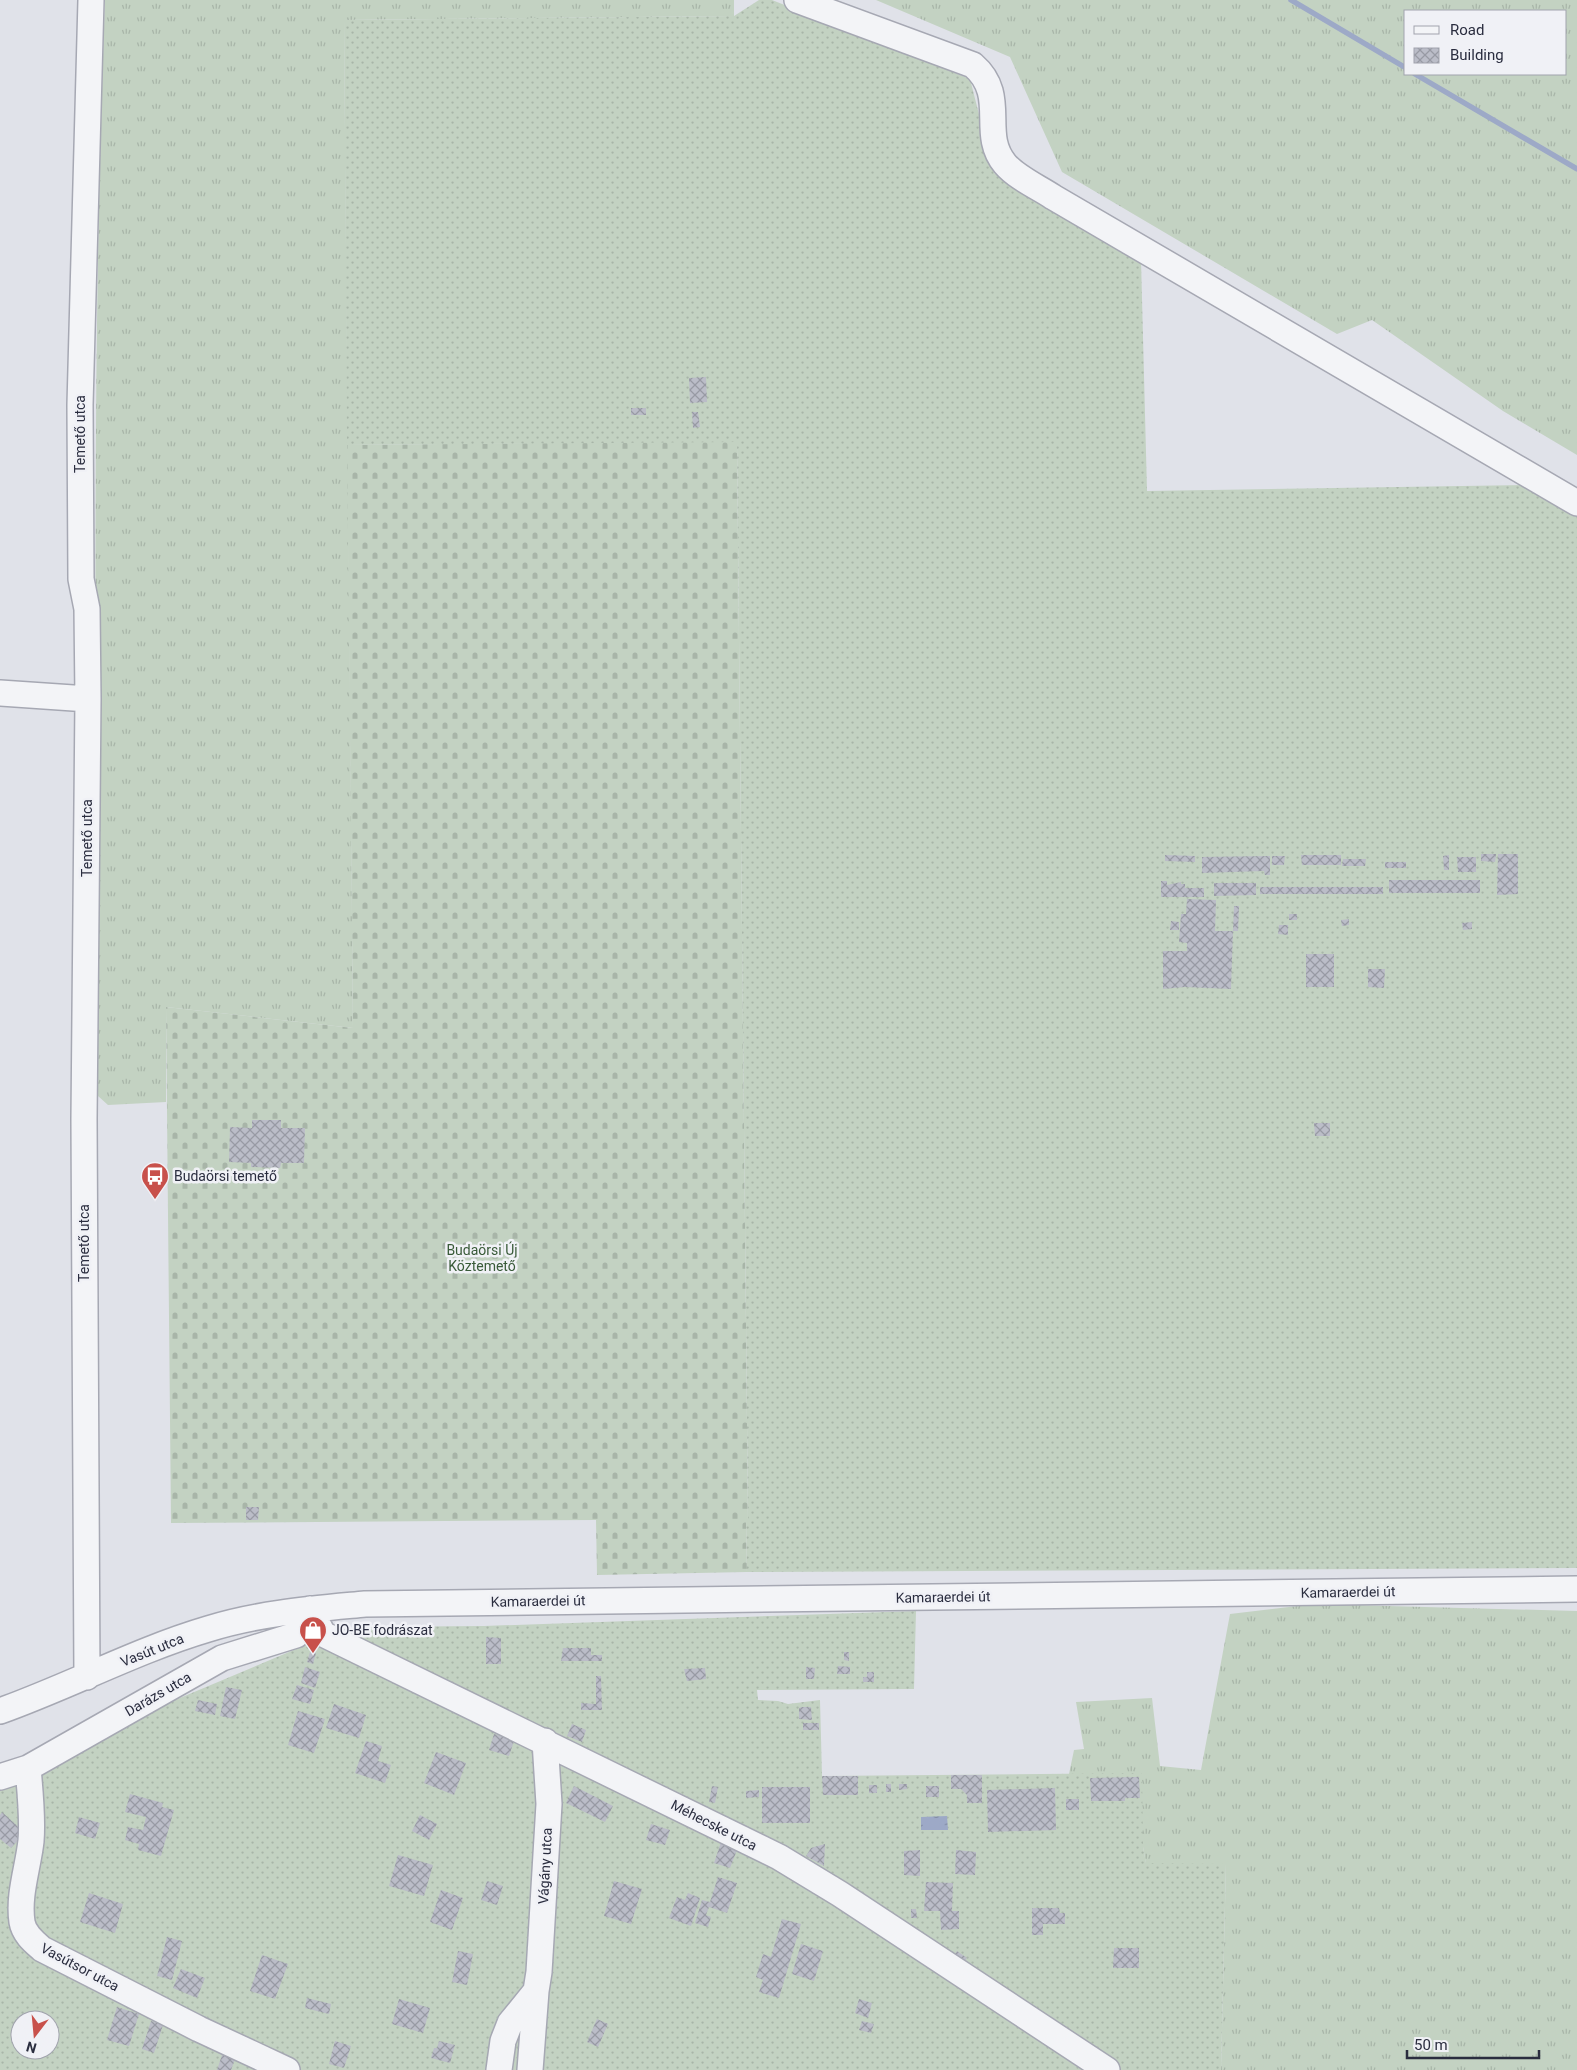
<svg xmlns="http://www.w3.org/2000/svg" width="1577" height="2070" font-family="Roboto,sans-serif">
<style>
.grass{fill:url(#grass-tufts);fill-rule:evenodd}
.cemetery{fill:url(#cemetery-stones)}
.garden{fill:url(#garden-dots);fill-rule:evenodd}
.water{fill:url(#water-ripples)}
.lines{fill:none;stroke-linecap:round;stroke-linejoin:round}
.stream{stroke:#9da9c7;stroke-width:5.5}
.building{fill:url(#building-cross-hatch)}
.minor-casing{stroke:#a6a8b3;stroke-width:28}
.minor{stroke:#f3f4f7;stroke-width:25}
.labels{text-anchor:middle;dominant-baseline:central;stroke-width:5;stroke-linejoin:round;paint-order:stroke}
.street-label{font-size:14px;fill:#2a2d3f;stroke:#f0f1f6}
.poi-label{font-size:14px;fill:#2a2d3f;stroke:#f0f1f6;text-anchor:start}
.park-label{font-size:14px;fill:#385a38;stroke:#f0f1f6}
</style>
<defs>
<pattern id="grass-tufts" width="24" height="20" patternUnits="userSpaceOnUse" patternTransform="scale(1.25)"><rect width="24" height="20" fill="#c3d2c2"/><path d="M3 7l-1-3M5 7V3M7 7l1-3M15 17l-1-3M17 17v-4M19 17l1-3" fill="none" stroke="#a8b5a8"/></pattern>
<pattern id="cemetery-stones" width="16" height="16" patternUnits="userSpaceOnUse" patternTransform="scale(1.25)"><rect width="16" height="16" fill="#c3d2c2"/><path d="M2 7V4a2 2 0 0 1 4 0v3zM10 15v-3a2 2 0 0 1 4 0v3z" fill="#a8b5a8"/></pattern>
<pattern id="garden-dots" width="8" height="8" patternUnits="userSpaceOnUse" patternTransform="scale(1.25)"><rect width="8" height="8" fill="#c3d2c2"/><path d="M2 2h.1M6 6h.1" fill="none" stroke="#a8b5a8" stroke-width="1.8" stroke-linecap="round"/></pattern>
<pattern id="water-ripples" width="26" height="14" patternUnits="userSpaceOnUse" patternTransform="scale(1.25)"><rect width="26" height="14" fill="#9da9c7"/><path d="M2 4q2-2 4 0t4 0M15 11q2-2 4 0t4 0" fill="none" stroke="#808aa3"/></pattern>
<pattern id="building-cross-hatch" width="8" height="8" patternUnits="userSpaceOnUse" patternTransform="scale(1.25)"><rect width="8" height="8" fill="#bbbdc8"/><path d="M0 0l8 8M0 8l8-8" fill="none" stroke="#989aa4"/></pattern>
</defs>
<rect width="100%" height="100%" fill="#e0e2e9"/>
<path class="grass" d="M 105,0 L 734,0 L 734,16 L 344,20 L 353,1028 L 166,1007 L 166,1102 L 108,1105 L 98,1096 C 96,731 91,365 105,0 Z
M 876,0 L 1577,0 L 1577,455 L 1503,411 L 1372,320 L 1337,334 L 1062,172 L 1010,57 ZM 1406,11 L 1566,11 L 1566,74 L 1406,74 Z
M 1314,1604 L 1577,1611 L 1577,2070 L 1221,2070 L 1226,1864 L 1146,1864 L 1143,1847 L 1069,1774 L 1074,1750 L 1084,1749 L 1076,1702 L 1152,1698 L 1160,1766 L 1201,1770 L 1230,1614 Z"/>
<path class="cemetery" d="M 737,441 L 748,1520 L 746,1520 L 747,1572 L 597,1575 L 596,1520 L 171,1523 L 166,1007 L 353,1028 L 347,445 Z"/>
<path class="garden" d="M 759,0 L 772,0 L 970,79 L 994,173 L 1141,260 L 1147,491 L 1528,485 L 1577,514 L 1577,1568 L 747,1572 L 746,1520 L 748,1519 L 737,442 L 347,445 L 344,20 L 734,16 Z
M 916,1611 L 914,1689 L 757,1690 L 758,1700 L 778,1701 L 788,1704 L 820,1700 L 822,1776 L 1142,1773 L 1143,1847 L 1146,1863 L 1226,1864 L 1221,2070 L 0,2070 L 0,1791 L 149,1711 L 334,1633 L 359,1627 L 484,1626 ZM 20,2020 L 50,2020 L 50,2050 L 20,2050 Z"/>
<path class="water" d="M 947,1816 L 948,1830 L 921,1830 L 921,1817 Z"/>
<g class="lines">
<path class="stream" d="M 1291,0 L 1406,68
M 1415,74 L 1577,169"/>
</g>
<path class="building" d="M 706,377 L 707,402 L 690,403 L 689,378 Z
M 631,408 L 646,408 L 646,415 L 631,415 Z
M 692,412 L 698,412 L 700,427 L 693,428 Z
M 1481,854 L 1496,854 L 1495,862 L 1481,861 Z
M 1498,854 L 1518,854 L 1518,894 L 1497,895 Z
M 1165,855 L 1195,856 L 1195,862 L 1165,861 Z
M 1301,855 L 1341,855 L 1341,865 L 1302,865 Z
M 1449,855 L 1449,870 L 1444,870 L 1443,856 Z
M 1270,856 L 1270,875 L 1265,875 L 1264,871 L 1202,873 L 1202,857 Z
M 1272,856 L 1285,856 L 1284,865 L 1272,865 Z
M 1457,857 L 1476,857 L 1476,872 L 1458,872 Z
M 1343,859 L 1366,859 L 1365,866 L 1342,866 Z
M 1385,862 L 1406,862 L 1406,868 L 1385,868 Z
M 1389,880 L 1480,880 L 1480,893 L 1389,893 Z
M 1161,881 L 1167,881 L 1167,885 L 1181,882 L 1181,884 L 1185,884 L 1185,888 L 1204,888 L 1204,897 L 1161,897 Z
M 1214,883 L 1256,883 L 1256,895 L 1214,896 Z
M 1260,887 L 1383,887 L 1383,894 L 1260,894 Z
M 1187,899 L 1216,900 L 1215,931 L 1233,931 L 1231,989 L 1185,987 L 1163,989 L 1163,951 L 1187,951 L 1187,943 L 1179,942 L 1181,914 L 1186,914 Z
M 1234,906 L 1239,906 L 1238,931 L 1233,931 Z
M 1289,914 L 1297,914 L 1297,920 L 1289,920 Z
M 1349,919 L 1349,925 L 1342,926 L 1341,920 Z
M 1171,921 L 1179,922 L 1179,930 L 1170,930 Z
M 1472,922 L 1472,929 L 1463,930 L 1462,923 Z
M 1279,925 L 1288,925 L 1288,935 L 1278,934 Z
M 1306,954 L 1334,954 L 1334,987 L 1306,987 Z
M 1368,969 L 1385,969 L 1384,988 L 1368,987 Z
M 252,1120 L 281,1120 L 281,1128 L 305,1128 L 304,1163 L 281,1163 L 280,1168 L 251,1167 L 251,1163 L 229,1162 L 230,1127 L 252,1128 Z
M 1314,1123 L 1330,1123 L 1330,1136 L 1315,1136 Z
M 246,1507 L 259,1507 L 258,1520 L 246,1520 Z
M 486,1637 L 501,1638 L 501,1664 L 486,1664 Z
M 563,1648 L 591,1648 L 591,1655 L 602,1655 L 602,1661 L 561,1661 Z
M 310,1652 L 316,1653 L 313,1664 L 307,1662 Z
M 844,1652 L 849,1652 L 849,1661 L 844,1660 Z
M 838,1666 L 850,1667 L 850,1674 L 837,1674 Z
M 305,1667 L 320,1672 L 315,1688 L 301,1683 Z
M 806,1667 L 815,1668 L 814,1679 L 806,1679 Z
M 705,1668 L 706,1679 L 687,1681 L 684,1669 Z
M 867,1672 L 874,1672 L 874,1682 L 863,1682 L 863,1677 L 867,1677 Z
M 596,1676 L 601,1676 L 602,1710 L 581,1710 L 581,1703 L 596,1704 Z
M 297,1685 L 314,1690 L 310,1704 L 292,1699 Z
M 226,1687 L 242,1690 L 235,1719 L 220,1716 Z
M 198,1700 L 217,1704 L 215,1715 L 195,1711 Z
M 334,1704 L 366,1715 L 359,1738 L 326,1728 Z
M 802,1707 L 811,1707 L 812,1720 L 799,1719 L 799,1708 Z
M 298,1711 L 325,1719 L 314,1753 L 288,1745 Z
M 803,1723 L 819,1723 L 819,1730 L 803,1730 Z
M 572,1724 L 586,1730 L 582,1742 L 567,1736 Z
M 494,1734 L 514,1741 L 509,1756 L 489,1750 Z
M 366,1741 L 382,1746 L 378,1761 L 391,1765 L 385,1783 L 355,1773 Z
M 436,1752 L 466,1763 L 454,1795 L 424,1783 Z
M 951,1775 L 982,1775 L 982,1803 L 967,1803 L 967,1795 L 961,1789 L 951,1789 Z
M 822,1776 L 858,1776 L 858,1795 L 823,1795 Z
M 1139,1777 L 1140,1798 L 1125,1798 L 1125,1801 L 1091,1801 L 1090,1778 Z
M 886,1784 L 891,1784 L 891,1792 L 886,1792 Z
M 899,1784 L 907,1784 L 907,1789 L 899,1790 Z
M 869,1785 L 877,1785 L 877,1793 L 869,1793 Z
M 574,1786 L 613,1806 L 605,1822 L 566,1803 Z
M 712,1786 L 718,1787 L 715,1803 L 709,1802 Z
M 926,1786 L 939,1786 L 939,1797 L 926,1797 Z
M 762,1787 L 810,1787 L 810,1823 L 762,1823 Z
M 1055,1788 L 1056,1830 L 988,1832 L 987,1790 Z
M 759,1790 L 759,1797 L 746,1798 L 746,1791 Z
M 130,1794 L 163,1803 L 162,1807 L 174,1810 L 161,1856 L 138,1850 L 139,1844 L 125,1840 L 128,1827 L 143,1830 L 146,1817 L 125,1812 Z
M 1066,1799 L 1079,1799 L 1079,1810 L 1066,1810 Z
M 2,1812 L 25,1833 L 11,1848 L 0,1839 L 0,1815 Z
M 420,1815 L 437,1824 L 429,1840 L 412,1831 Z
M 79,1817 L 100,1823 L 95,1839 L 75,1833 Z
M 651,1824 L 670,1830 L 665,1845 L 646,1840 Z
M 721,1842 L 737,1850 L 730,1868 L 714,1863 Z
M 825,1844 L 824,1866 L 806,1856 L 811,1848 Z
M 920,1850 L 920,1876 L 904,1875 L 904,1851 Z
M 956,1850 L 976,1852 L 975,1875 L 955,1874 Z
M 398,1855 L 433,1865 L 424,1896 L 389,1886 Z
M 718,1877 L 737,1883 L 727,1913 L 709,1907 L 706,1915 L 711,1917 L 708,1927 L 695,1923 L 702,1900 L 710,1902 Z
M 487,1881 L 503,1886 L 497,1905 L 481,1900 Z
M 614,1881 L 642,1889 L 631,1924 L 604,1916 Z
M 926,1882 L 953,1883 L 952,1911 L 959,1911 L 959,1929 L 941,1930 L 940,1911 L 924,1911 Z
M 441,1890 L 463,1898 L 452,1930 L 430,1922 Z
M 89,1893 L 123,1904 L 115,1933 L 80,1922 Z
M 688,1893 L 700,1898 L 691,1926 L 669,1918 L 677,1897 L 685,1900 Z
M 1032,1908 L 1059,1908 L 1060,1913 L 1065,1913 L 1065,1924 L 1043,1924 L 1043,1935 L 1032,1935 Z
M 911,1909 L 916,1909 L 917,1918 L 911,1918 Z
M 782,1919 L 801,1924 L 779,1998 L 759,1992 L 763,1980 L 756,1977 L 763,1954 L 771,1957 Z
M 167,1937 L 182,1941 L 172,1980 L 157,1976 Z
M 801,1944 L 823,1951 L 814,1981 L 792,1974 Z
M 1114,1948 L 1139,1948 L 1139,1968 L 1113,1968 Z
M 458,1951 L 473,1954 L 467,1985 L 452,1982 Z
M 957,1951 L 967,1958 L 965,1961 L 955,1954 Z
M 262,1955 L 288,1964 L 275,1999 L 250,1991 Z
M 181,1969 L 205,1978 L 197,1998 L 173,1988 Z
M 307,1998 L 331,2004 L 329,2014 L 305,2008 Z
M 399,1999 L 430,2008 L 423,2033 L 392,2024 Z
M 859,1999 L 872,2003 L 868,2018 L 855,2013 Z
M 117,2007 L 139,2014 L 129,2046 L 107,2040 Z
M 597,2019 L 608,2024 L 598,2047 L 587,2042 Z
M 151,2021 L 163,2025 L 154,2053 L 142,2049 Z
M 862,2021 L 874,2024 L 871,2033 L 859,2030 Z
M 335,2041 L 351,2046 L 344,2068 L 329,2064 Z
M 439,2041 L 455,2045 L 450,2063 L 431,2058 L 434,2048 L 437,2048 Z
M 224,2049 L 237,2054 L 231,2070 L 217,2070 Z"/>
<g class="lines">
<g class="minor-casing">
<path id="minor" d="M 797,0 L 973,65 C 1009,96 979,133 1005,164 C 1017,178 1038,187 1053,197 L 1577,503
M 0,693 L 88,699
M 310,1609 L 323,1634 L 779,1857 L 840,1894 L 1107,2070
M 87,1677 L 84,1119 L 88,699 L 87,609 L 81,579 L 80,405 L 91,0
M 0,1711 C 70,1686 137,1650 208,1629 C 259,1613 313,1609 365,1604 L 1577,1589
M 28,1768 C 30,1792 33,1817 31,1841 C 28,1868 18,1895 22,1922 C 24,1934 34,1942 42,1949 L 199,2029 L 287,2070
M 0,1777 L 28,1768 L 222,1658 L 296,1635 L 310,1609
M 499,2070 L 503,2041 L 510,2023 L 536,1991 L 539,1972 L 549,1804 L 545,1741
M 530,2070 L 536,1991"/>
</g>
<use href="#minor" class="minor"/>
</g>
<defs>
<g id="bus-pin" transform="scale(1.4375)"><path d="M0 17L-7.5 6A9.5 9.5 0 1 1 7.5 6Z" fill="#c8514b" stroke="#f0f1f6"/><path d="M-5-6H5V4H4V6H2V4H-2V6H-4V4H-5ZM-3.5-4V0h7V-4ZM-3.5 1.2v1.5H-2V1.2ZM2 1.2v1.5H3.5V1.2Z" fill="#fff"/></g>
<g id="shop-pin" transform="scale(1.4375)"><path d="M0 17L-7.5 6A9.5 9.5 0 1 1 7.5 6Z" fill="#c8514b" stroke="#f0f1f6"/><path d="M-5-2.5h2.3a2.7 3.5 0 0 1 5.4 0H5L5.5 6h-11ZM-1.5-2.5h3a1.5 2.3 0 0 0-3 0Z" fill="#fff"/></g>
</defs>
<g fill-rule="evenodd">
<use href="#bus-pin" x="155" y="1176"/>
<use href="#shop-pin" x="313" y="1630"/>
</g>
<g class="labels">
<g class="street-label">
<text transform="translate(80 434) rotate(-90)">Temető utca</text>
<text transform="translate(87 838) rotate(-90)">Temető utca</text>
<text transform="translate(84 1243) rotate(-90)">Temető utca</text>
<text transform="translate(1348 1592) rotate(-1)">Kamaraerdei út</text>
<text transform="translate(943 1597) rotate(-1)">Kamaraerdei út</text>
<text transform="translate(538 1601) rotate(-1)">Kamaraerdei út</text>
<text transform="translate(152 1650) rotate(-22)">Vasút utca</text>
<text transform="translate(158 1694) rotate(-30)">Darázs utca</text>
<text transform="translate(714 1825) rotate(27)">Méhecske utca</text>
<text transform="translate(545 1866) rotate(-87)">Vágány utca</text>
<text transform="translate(80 1967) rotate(28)">Vasútsor utca</text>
</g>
<g class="poi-label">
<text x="174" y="1176">Budaörsi temető</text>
<text x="332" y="1630">JO-BE fodrászat</text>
</g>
<g class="park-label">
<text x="482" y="1250">Budaörsi Új<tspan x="482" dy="16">Köztemető</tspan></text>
</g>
</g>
<rect x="1404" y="10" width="162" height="65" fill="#f0f1f6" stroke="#a1a3ad"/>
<rect x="1414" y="26" width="25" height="8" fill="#f3f4f7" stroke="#a1a3ad"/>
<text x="1450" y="35" font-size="15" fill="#2a2d3f">Road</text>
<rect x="1414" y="48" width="25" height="15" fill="url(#building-cross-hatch)" stroke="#a1a3ad"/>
<text x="1450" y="60" font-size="15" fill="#2a2d3f">Building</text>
<g transform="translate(35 2035) rotate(196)"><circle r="24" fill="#f0f1f6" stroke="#a1a3ad"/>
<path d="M0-4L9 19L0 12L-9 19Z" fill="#c8514b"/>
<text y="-8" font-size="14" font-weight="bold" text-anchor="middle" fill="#2a2d3f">N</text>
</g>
<path d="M1407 2050v8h132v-8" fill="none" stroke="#2a2d3f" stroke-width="2.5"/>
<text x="1414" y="2050" font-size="15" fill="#2a2d3f" stroke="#f0f1f6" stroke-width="4" paint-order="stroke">50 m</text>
</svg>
